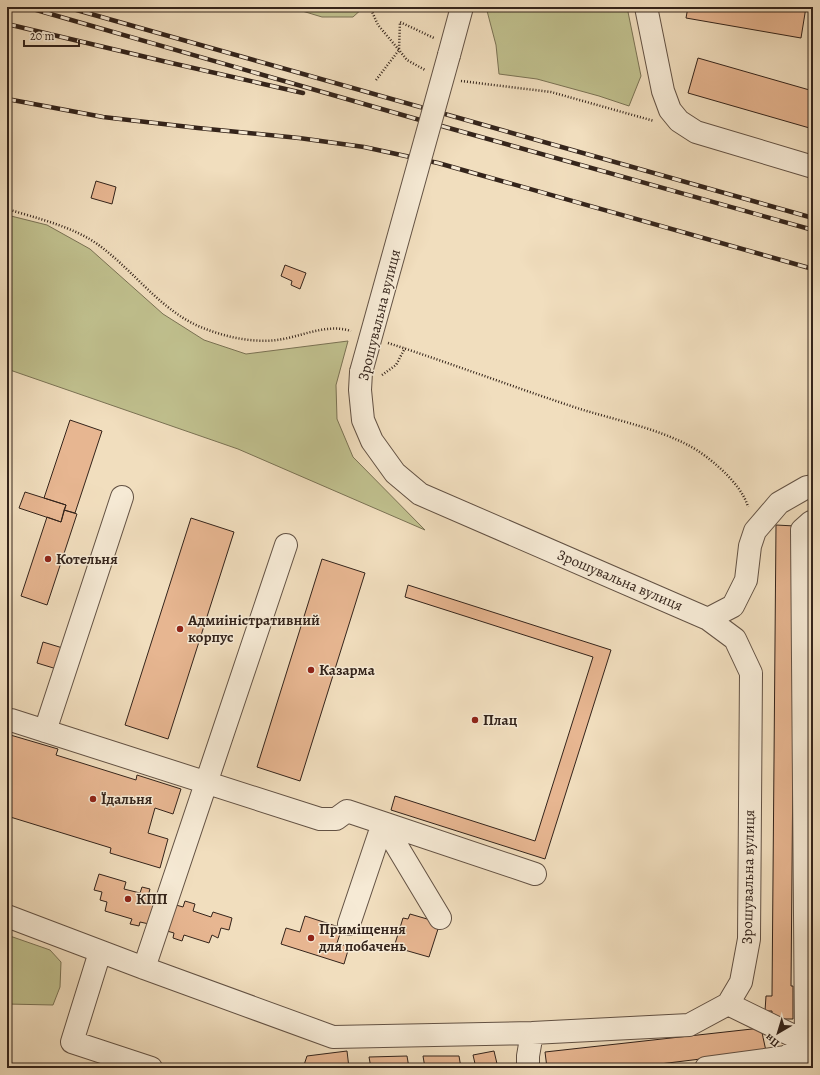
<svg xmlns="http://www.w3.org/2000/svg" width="820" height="1075" font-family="Alegreya,serif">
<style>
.green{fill:#c0c08e;stroke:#7a7254}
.building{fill:#e7b691;stroke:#34241b}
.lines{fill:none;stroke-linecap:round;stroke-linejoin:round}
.minor-casing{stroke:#635244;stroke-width:24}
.path{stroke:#34241b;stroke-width:2.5;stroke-dasharray:1 2;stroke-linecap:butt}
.minor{stroke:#f6ead5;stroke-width:22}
.rail-casing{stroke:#34241b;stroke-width:4.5}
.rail{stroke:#f6ead5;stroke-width:3;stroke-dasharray:9;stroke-linecap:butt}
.minor-bridge-casing{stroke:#635244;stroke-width:24;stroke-linecap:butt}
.minor-bridge{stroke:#f6ead5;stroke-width:22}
.poi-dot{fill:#8f2418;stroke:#f6ead5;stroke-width:1.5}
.labels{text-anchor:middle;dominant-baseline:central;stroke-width:3;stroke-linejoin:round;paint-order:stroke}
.street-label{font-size:15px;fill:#34241b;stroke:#f6ead5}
.poi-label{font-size:15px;font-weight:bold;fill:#34241b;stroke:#f6ead5;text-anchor:start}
</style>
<rect width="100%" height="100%" fill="#f1debe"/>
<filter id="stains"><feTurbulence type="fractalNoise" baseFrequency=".005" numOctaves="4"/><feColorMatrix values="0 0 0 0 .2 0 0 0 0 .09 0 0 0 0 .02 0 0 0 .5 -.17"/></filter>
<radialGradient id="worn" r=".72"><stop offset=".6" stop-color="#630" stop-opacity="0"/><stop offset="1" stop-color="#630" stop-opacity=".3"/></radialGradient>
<path class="green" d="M 289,7 L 364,7 L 353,17 L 322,17 Z
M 486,7 L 627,7 L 641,76 L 629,106 L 599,96 L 537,79 L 499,74 L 496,45 Z
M 7,215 L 47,225 L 90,249 L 163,314 L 204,340 L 246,354 L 348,341 L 336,385 L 337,419 L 353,457 L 425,530 L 238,449 L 7,369 Z
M 7,935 L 50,950 L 61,962 L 60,987 L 53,1005 L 7,1004 Z"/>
<path class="building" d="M 688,7 L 806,7 L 801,38 L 686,18 Z
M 698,58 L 813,91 L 813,129 L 688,93 Z
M 96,181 L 116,187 L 112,204 L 91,198 Z
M 285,265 L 306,273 L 300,289 L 291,285 L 292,281 L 281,276 Z
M 70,420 L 102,431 L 75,513 L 64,510 L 66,505 L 44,498 Z
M 25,492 L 66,505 L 61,522 L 19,508 Z
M 64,510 L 77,514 L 47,605 L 21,596 L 47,517 L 61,522 Z
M 191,518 L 234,532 L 168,739 L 125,725 Z
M 776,525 L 795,526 L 791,986 L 793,986 L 793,1019 L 772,1019 L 772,1011 L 765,1011 L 766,996 L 772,996 Z
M 322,559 L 365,573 L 300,781 L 257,767 Z
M 408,585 L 611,650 L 545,859 L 391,810 L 395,796 L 535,841 L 593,657 L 405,597 Z
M 43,642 L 66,649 L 60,670 L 37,663 Z
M 7,734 L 58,749 L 56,755 L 136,780 L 137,775 L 181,789 L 173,814 L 155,808 L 148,833 L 168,839 L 160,868 L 110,853 L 111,848 L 7,816 Z
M 99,874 L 126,882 L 124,889 L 140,893 L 142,887 L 150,889 L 148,896 L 157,899 L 149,924 L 140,922 L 139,926 L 130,924 L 132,919 L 105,911 L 107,902 L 100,900 L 102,892 L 94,890 Z
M 185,901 L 195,904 L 193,911 L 211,917 L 213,912 L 232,918 L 229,930 L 221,928 L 218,938 L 212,935 L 209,943 L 184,935 L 182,941 L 173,938 L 174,933 L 167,931 L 176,905 L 183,907 Z
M 410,914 L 434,921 L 433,927 L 438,929 L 429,957 L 394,947 L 403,918 L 408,919 Z
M 305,916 L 342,928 L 337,943 L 349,947 L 344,964 L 281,944 L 286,928 L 300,932 Z
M 761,1028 L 766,1051 L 627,1068 L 547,1068 L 545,1052 Z
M 347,1051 L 349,1068 L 303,1068 L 307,1056 Z
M 494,1051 L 498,1068 L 476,1068 L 473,1055 Z
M 407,1056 L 409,1068 L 371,1068 L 369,1057 Z
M 423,1056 L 459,1056 L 461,1068 L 425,1068 Z
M 801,1065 L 801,1068 L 778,1068 Z"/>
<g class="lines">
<g class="minor-casing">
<path id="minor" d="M 646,7 L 663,91 L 670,110 L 679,121 L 696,132 L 813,167
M 449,55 L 462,7
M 708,619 L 733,606 L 746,580 L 750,546 L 755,531 L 779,503 L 807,487 L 813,486
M 7,720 L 11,720 L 320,819 L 336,819 L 347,811 L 383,823 L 349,924
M 45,731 L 122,497
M 7,916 L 144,968 L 333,1037 L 532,1033 L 689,1025 L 728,1004 L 741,982 L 749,939 L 751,673 L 735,639 L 708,619 L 420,494 L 395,473 L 372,441 L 363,420 L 360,390 L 361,372
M 440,918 L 383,823 L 535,874
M 100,952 L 72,1042 L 151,1068
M 144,968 L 286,545
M 728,1004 L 806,1042 L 813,1045
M 806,1042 L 809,1068
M 528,1068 L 528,1056 L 532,1033
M 706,1068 L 786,1057 L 806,1042 L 802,530 L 811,522 L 813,522"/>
</g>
<path class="path" d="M 370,7 L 378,25 L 399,50 L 407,60 L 425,70
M 376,80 L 399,50 L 400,22 L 434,38
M 461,81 L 551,92 L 654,121
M 7,209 C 36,218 75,227 100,246 C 135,272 162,312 203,328 C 226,337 252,343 277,340 C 301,337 326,323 351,331
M 388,343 C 453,364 516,388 580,409 C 616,420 655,428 688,445 C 709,456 742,484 748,507
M 382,375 L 396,365 L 405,348"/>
<use href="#minor" class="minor"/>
<g class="rail-casing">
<path id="rail" d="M 26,7 L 413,118 L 813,230
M 66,7 L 813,218
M 7,24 L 167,62 L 303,93
M 7,99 L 103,117 L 198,128 L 299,138 L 364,147 L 438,163 L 813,269"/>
</g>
<use href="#rail" class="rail"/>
<g class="minor-bridge-casing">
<path id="minor-bridge" d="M 361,372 L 449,55"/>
</g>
<use href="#minor-bridge" class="minor-bridge"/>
</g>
<g class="poi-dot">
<circle cx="48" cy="559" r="4"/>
<circle cx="180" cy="629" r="4"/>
<circle cx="311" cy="670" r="4"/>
<circle cx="475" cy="720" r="4"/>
<circle cx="93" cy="799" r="4"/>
<circle cx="128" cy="899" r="4"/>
<circle cx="311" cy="938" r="4"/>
</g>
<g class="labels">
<g class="street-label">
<text transform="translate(379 315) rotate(-76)">Зрошувальна вулиця</text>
<text transform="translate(620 580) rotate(23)">Зрошувальна вулиця</text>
<text transform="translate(748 877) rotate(-89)">Зрошувальна вулиця</text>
</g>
<g class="poi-label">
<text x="56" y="559">Котельня</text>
<text x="188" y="620">Адмиіністративний<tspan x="188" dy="17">корпус</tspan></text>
<text x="319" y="670">Казарма</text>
<text x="483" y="720">Плац</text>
<text x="101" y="799">Їдальня</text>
<text x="136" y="899">КПП</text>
<text x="319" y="929">Приміщення<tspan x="319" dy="17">для побачень</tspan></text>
</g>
</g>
<rect width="820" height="1075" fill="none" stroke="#f1debe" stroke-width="24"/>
<rect x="8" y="8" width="804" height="1059" fill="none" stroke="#34241b" stroke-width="2"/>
<rect x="12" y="12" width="796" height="1051" fill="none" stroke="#34241b"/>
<g transform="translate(778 1033) rotate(218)" stroke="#f6ead5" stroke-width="3" paint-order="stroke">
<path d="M0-3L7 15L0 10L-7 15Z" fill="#34241b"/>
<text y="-6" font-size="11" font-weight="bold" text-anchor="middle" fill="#34241b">Пн</text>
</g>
<path d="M24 40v6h55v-6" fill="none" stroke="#34241b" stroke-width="2"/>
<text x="30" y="40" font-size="12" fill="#34241b" stroke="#f6ead5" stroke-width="3" paint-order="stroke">20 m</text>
<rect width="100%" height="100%" filter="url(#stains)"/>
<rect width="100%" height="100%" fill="url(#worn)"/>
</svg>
